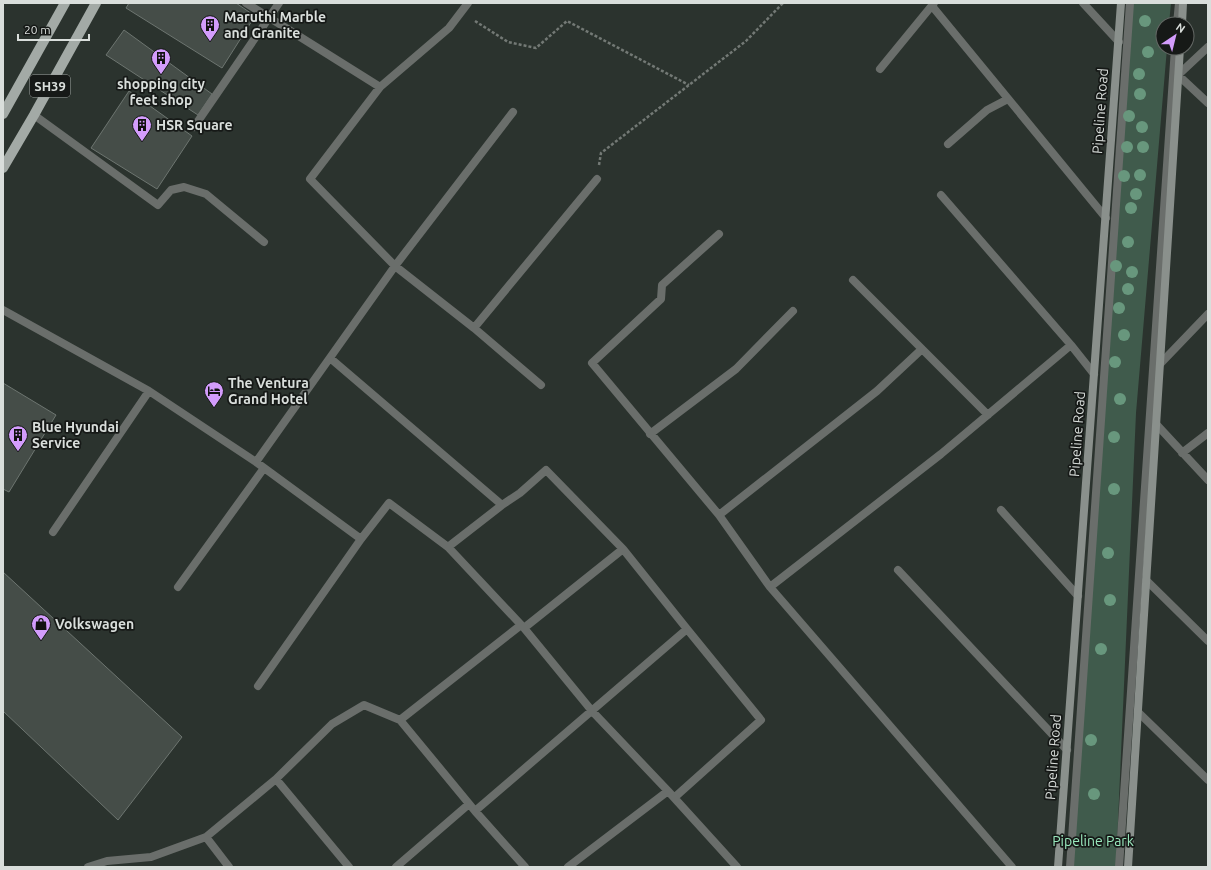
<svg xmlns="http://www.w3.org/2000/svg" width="1211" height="870" font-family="Ubuntu,sans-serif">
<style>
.green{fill:#405b4c}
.building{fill:#454d48;stroke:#6d7570}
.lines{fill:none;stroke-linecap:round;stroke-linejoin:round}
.path{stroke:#737975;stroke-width:2.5;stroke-dasharray:3 2;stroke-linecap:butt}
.service{stroke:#6a6e6b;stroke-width:8}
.pedestrian{stroke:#6a6e6b;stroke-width:8}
.minor{stroke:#6a6e6b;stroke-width:8}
.secondary{stroke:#8a908c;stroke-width:8}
.primary{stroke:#a3aaa6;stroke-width:10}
.tree{fill:#68977d}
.labels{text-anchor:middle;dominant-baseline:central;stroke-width:3.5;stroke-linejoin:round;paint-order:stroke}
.shield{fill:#161917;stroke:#9ea3a0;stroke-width:1}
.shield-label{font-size:13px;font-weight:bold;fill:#d9dedb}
.poi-label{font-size:14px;font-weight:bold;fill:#d9dedb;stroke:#161917;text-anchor:start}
.street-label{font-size:14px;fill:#d9dedb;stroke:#161917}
.park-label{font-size:14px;fill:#99e8bd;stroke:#161917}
</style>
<rect width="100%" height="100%" fill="#2b332e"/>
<path class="green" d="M 1128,3 L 1171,3 L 1169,24 L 1163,24 L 1163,48 L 1167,48 L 1136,413 L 1116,867 L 1068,867 Z"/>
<path class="building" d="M 129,3 L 236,3 L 255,16 L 222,68 L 126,8 Z
M 124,30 L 212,94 L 198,115 L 106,55 Z
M 129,91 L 192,136 L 157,189 L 91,148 Z
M 3,383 L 56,415 L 9,492 L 3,489 Z
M 3,572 L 182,737 L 118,820 L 3,711 Z"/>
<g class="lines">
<path class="path" d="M 475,21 L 508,42 L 536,48 L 567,21 L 689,85
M 599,165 L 601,153 L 746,41 L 783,3"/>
<path class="service" d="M 34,115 L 158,205 L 171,190 L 184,187 L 206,194 L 264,242"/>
<path class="pedestrian" d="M 1177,24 L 1179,3
M 1070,867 L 1130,3
M 1119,867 L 1175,48"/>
<path class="minor" d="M 246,3 L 380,87
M 468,3 L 449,28 L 380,87 L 310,179 L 395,266 L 474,328 L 541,385
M 1083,3 L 1119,42
M 932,6 L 1106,218
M 1208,47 L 1178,75 L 1208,103
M 880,69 L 934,3
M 194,127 L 279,3
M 948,144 L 987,110 L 1008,99
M 941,195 L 1071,345 L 1094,374
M 719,234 L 662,285 L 661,299 L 592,363 L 719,515 L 770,587 L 1012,867
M 853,280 L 988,415
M 3,310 L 149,391 L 256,462 L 361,539
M 474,328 L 597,179
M 330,358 L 502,505
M 1160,364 L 1208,314
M 1156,424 L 1208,480
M 650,434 L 736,369 L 793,311
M 1182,453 L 1208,433
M 256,462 L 395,266 L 513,112
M 1001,510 L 1078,596
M 719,515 L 877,391 L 922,349
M 53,532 L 149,391
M 448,547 L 502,505 L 520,493 L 546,470 L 623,549 L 687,629 L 761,720 L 675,797
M 898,570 L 1067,750
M 1146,580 L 1208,641
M 178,587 L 264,468
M 770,587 L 941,454 L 1071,345
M 524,628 L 623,549
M 258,686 L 361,539 L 389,503 L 448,547 L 524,628 L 592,711 L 668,791 L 737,867
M 1138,712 L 1208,780
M 400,720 L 521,625
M 276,779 L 349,867
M 475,811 L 687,629
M 206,837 L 276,779 L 332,724 L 364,705 L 400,720 L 475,811 L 525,867
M 88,867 L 107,861 L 151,857 L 206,837 L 229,867
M 396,867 L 469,804
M 568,867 L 668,791"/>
<path class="secondary" d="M 1182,24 L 1183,3
M 1058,867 L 1121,3
M 1128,867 L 1180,48"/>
<path class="primary" d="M 3,114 L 65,3
M 3,168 L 34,115 L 96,3"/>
</g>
<g class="tree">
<circle cx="1145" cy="21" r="6"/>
<circle cx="1148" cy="52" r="6"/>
<circle cx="1139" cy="74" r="6"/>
<circle cx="1140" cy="94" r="6"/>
<circle cx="1129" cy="116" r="6"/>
<circle cx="1142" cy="127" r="6"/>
<circle cx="1127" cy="147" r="6"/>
<circle cx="1143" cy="147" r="6"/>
<circle cx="1140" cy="175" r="6"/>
<circle cx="1124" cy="176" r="6"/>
<circle cx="1136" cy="194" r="6"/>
<circle cx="1131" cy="208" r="6"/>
<circle cx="1128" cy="242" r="6"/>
<circle cx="1116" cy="266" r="6"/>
<circle cx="1132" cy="272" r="6"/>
<circle cx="1128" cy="289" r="6"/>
<circle cx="1119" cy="308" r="6"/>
<circle cx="1124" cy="335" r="6"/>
<circle cx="1115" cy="362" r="6"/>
<circle cx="1120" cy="399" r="6"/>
<circle cx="1114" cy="437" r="6"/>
<circle cx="1114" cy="489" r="6"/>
<circle cx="1108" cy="553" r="6"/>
<circle cx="1110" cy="600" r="6"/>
<circle cx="1101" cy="649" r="6"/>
<circle cx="1091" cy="740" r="6"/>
<circle cx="1094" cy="794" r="6"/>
</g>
<defs>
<g id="building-pin" transform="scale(1)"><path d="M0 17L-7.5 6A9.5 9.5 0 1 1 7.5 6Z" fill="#d39cfc" stroke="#161917"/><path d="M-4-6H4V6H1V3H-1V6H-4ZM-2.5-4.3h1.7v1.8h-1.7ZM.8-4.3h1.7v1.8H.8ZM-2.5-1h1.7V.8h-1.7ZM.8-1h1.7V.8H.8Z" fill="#111"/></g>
<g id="hotel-pin" transform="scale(1)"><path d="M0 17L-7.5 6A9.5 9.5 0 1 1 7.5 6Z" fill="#d39cfc" stroke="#161917"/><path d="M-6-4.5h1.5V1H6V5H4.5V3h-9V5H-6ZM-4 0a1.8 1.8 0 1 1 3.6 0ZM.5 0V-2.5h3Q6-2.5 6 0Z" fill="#111"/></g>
<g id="shop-pin" transform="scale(1)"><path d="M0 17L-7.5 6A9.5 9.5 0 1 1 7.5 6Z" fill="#d39cfc" stroke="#161917"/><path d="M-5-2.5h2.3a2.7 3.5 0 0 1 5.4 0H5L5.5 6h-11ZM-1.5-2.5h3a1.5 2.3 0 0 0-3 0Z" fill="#111"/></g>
</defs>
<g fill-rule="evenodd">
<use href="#building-pin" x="210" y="25"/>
<use href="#building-pin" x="161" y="58"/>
<use href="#building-pin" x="142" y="125"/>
<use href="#hotel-pin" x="214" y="391"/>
<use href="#building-pin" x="18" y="435"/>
<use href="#shop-pin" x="41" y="624"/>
</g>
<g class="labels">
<rect class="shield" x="30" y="75" width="40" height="22" rx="3"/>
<g class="shield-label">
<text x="50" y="86">SH39</text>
</g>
<g class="poi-label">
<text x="224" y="17">Maruthi Marble<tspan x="224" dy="16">and Granite</tspan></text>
<text x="161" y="84" text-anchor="middle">shopping city<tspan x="161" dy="16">feet shop</tspan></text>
<text x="156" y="125">HSR Square</text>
<text x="228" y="383">The Ventura<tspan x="228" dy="16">Grand Hotel</tspan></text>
<text x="32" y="427">Blue Hyundai<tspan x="32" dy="16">Service</tspan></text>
<text x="55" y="624">Volkswagen</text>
</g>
<g class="street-label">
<text transform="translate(1100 111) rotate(-86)">Pipeline Road</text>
<text transform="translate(1077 434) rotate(-86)">Pipeline Road</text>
<text transform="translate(1053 757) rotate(-86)">Pipeline Road</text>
</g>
<g class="park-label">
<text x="1093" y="841">Pipeline Park</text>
</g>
</g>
<rect width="1211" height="870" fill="none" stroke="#d9dedb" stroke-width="8"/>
<g transform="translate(1175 36) rotate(35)"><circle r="19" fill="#161917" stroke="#646865"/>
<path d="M0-3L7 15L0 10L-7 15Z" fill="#d39cfc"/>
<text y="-6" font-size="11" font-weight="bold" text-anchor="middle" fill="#d9dedb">N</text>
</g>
<path d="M18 34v6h71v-6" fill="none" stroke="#d9dedb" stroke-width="2"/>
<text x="24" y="34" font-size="12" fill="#d9dedb" stroke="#161917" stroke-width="3" paint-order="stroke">20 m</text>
</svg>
